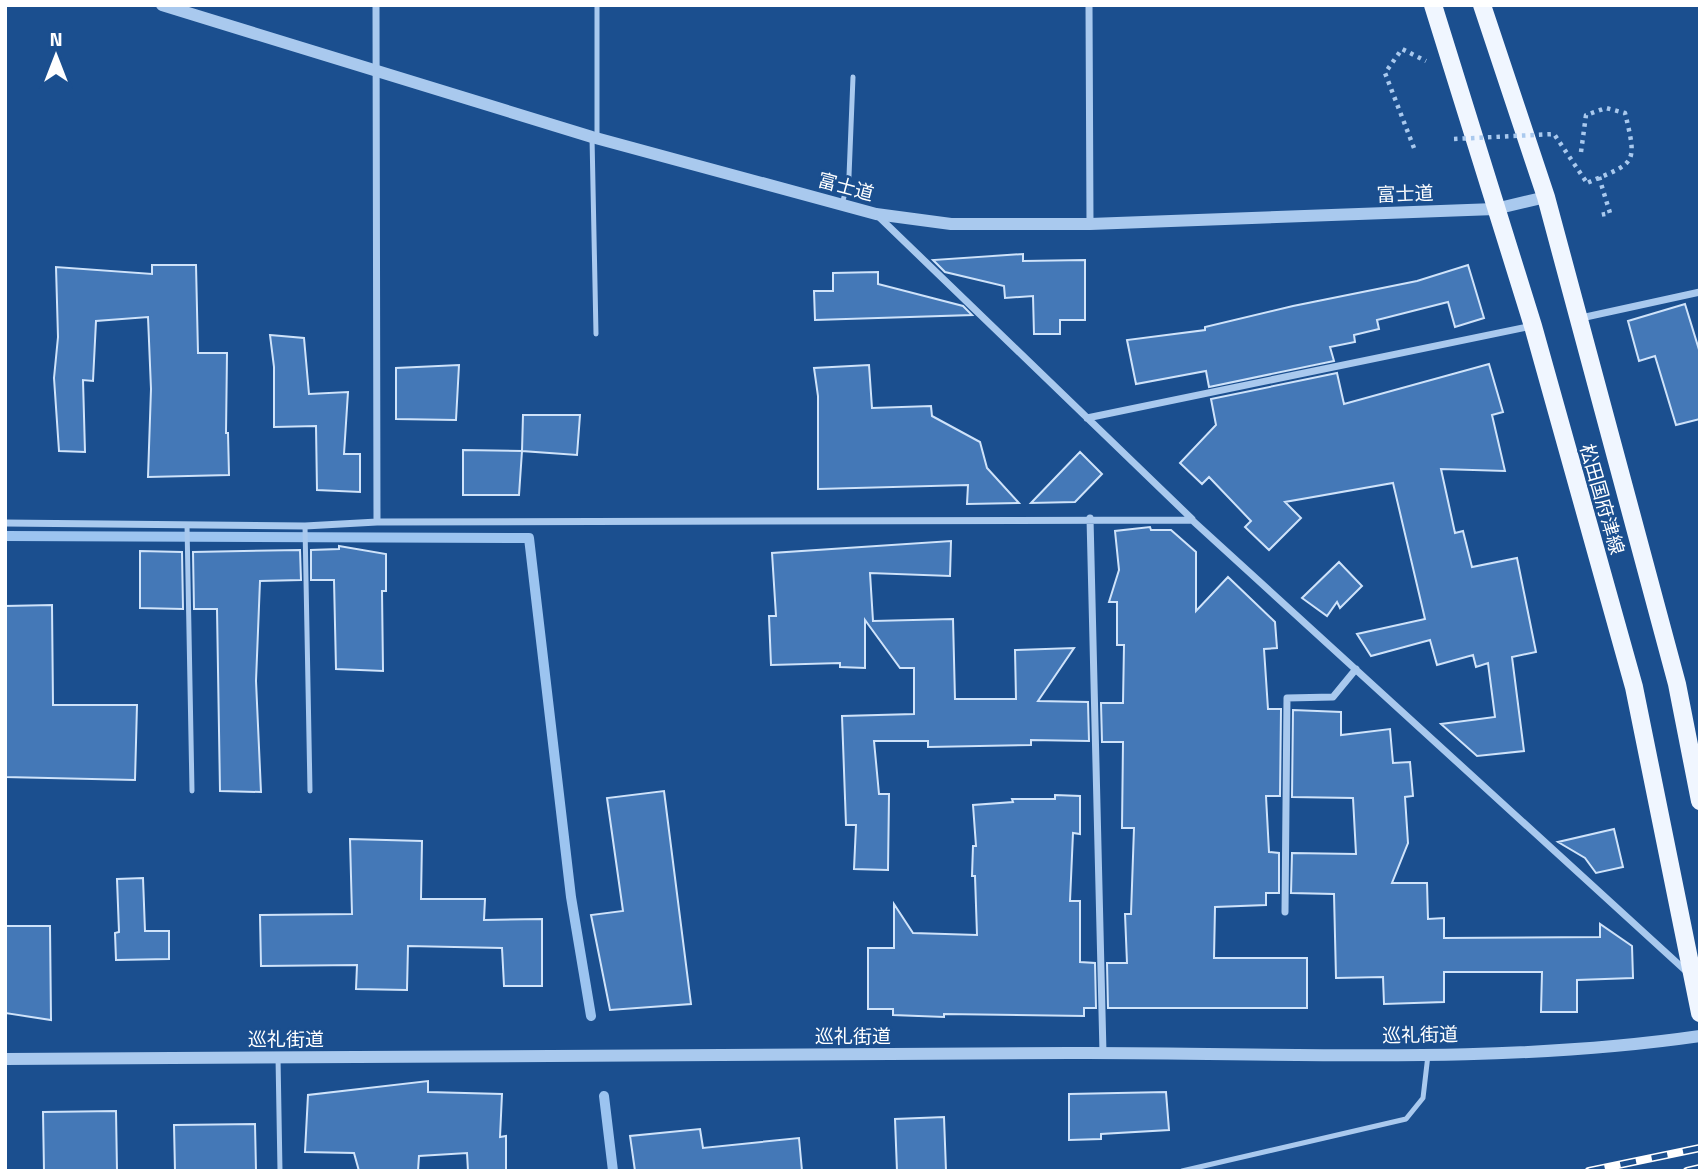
<svg xmlns="http://www.w3.org/2000/svg" width="1705" height="1176" font-family="'Titillium Web','Noto Sans JP',sans-serif">
<style>
.lines{fill:none;stroke-linecap:round;stroke-linejoin:round}
.stream{stroke:#9cc4f0;stroke-width:10}
.building{fill:#4478b7;stroke:#cfe3fa;stroke-width:2}
.path{stroke:#a9c9ee;stroke-width:4.5;stroke-dasharray:3.5 5;stroke-linecap:butt}
.service{stroke:#a9c9ee;stroke-width:5}
.minor{stroke:#a9c9ee;stroke-width:7}
.tertiary{stroke:#a9c9ee;stroke-width:12}
.primary{stroke:#f0f6ff;stroke-width:18}
.rail-casing{stroke:#fff;stroke-width:8}
.rail{stroke:#1b4f8f;stroke-width:5;stroke-dasharray:16;stroke-linecap:butt}
.path-bridge{stroke:#a9c9ee;stroke-width:4.5;stroke-dasharray:3.5 5;stroke-linecap:butt}
.labels{text-anchor:middle;dominant-baseline:central;stroke-width:5;stroke-linejoin:round;paint-order:stroke}
.street-label{font-size:19px;fill:#fff;stroke:#1b4f8f}
</style>
<rect width="100%" height="100%" fill="#1b4f8f"/>
<g class="lines">
<path class="stream" d="M 5,536 L 529,538 L 571,897 L 591,1016
M 604,1096 L 613,1171"/>
</g>
<path class="building" d="M 1023,254 L 1023,261 L 1085,260 L 1085,320 L 1060,320 L 1060,334 L 1034,334 L 1033,296 L 1005,298 L 1004,286 L 945,272 L 933,260 Z
M 152,265 L 196,265 L 198,353 L 227,353 L 226,433 L 228,433 L 229,475 L 148,477 L 151,389 L 148,317 L 96,321 L 93,381 L 83,380 L 85,452 L 59,451 L 54,378 L 58,337 L 56,267 L 152,274 Z
M 1468,265 L 1484,318 L 1455,327 L 1448,302 L 1377,320 L 1379,329 L 1354,335 L 1355,342 L 1330,347 L 1334,361 L 1209,387 L 1206,371 L 1136,384 L 1127,340 L 1205,330 L 1205,327 L 1293,306 L 1417,281 Z
M 878,272 L 878,284 L 963,306 L 972,315 L 815,320 L 814,291 L 833,291 L 833,273 Z
M 1685,304 L 1700,353 L 1700,419 L 1676,425 L 1655,356 L 1639,361 L 1628,321 Z
M 270,335 L 304,338 L 309,394 L 348,392 L 344,454 L 360,454 L 360,492 L 317,490 L 316,426 L 274,427 L 274,367 Z
M 1489,364 L 1503,412 L 1492,415 L 1505,471 L 1441,469 L 1455,533 L 1463,531 L 1472,567 L 1517,558 L 1536,652 L 1512,657 L 1524,751 L 1477,756 L 1441,724 L 1495,717 L 1488,663 L 1476,667 L 1473,655 L 1437,665 L 1430,640 L 1371,656 L 1357,634 L 1425,619 L 1393,483 L 1285,502 L 1301,518 L 1269,550 L 1245,527 L 1251,521 L 1209,477 L 1202,484 L 1180,463 L 1216,425 L 1211,399 L 1337,373 L 1344,404 Z
M 459,365 L 456,420 L 396,419 L 396,368 Z
M 869,365 L 872,408 L 931,406 L 932,416 L 980,442 L 987,468 L 1019,503 L 967,504 L 968,485 L 818,489 L 818,396 L 814,368 Z
M 523,415 L 580,415 L 577,455 L 522,451 Z
M 463,450 L 522,451 L 519,495 L 463,495 Z
M 1080,452 L 1102,474 L 1075,502 L 1031,503 Z
M 1150,527 L 1151,530 L 1171,530 L 1196,552 L 1196,611 L 1228,577 L 1275,622 L 1277,648 L 1264,649 L 1268,709 L 1281,709 L 1280,796 L 1266,796 L 1269,852 L 1279,853 L 1279,893 L 1266,893 L 1266,905 L 1215,907 L 1214,958 L 1307,958 L 1307,1008 L 1108,1008 L 1107,963 L 1127,963 L 1125,914 L 1131,914 L 1134,828 L 1122,828 L 1123,742 L 1102,742 L 1101,703 L 1123,703 L 1124,645 L 1117,645 L 1117,602 L 1109,602 L 1119,570 L 1115,531 Z
M 951,541 L 950,576 L 870,573 L 873,621 L 953,619 L 955,699 L 1016,699 L 1015,650 L 1074,648 L 1038,701 L 1088,702 L 1089,741 L 1031,740 L 1031,745 L 928,747 L 928,741 L 874,741 L 879,794 L 889,794 L 888,870 L 854,869 L 856,825 L 846,825 L 842,716 L 914,714 L 914,668 L 900,668 L 865,620 L 865,668 L 840,667 L 840,663 L 771,665 L 769,616 L 776,616 L 772,553 Z
M 339,546 L 386,554 L 386,591 L 382,591 L 383,671 L 336,669 L 334,580 L 311,580 L 311,550 L 339,549 Z
M 300,550 L 301,580 L 260,581 L 256,681 L 261,792 L 220,791 L 217,609 L 194,609 L 193,552 Z
M 140,551 L 182,552 L 183,609 L 140,608 Z
M 1339,562 L 1362,586 L 1340,608 L 1337,602 L 1327,616 L 1302,598 Z
M 52,605 L 53,705 L 137,705 L 135,780 L 5,777 L 5,606 Z
M 1293,710 L 1341,712 L 1341,735 L 1390,729 L 1393,763 L 1410,762 L 1413,796 L 1405,797 L 1408,843 L 1392,883 L 1427,883 L 1428,919 L 1444,918 L 1444,938 L 1600,937 L 1600,924 L 1632,946 L 1633,978 L 1577,980 L 1577,1012 L 1541,1012 L 1542,972 L 1444,972 L 1444,1002 L 1384,1004 L 1383,977 L 1336,978 L 1334,894 L 1291,893 L 1292,853 L 1356,854 L 1353,798 L 1292,797 Z
M 664,791 L 691,1004 L 610,1010 L 591,915 L 623,911 L 607,798 Z
M 1055,795 L 1080,796 L 1080,834 L 1073,833 L 1070,901 L 1080,901 L 1080,962 L 1095,963 L 1096,1008 L 1084,1008 L 1084,1016 L 944,1014 L 944,1017 L 893,1015 L 893,1009 L 868,1009 L 868,948 L 894,948 L 894,904 L 913,933 L 977,935 L 975,876 L 972,876 L 973,846 L 976,846 L 973,805 L 1013,802 L 1012,799 L 1055,799 Z
M 1614,829 L 1623,867 L 1596,873 L 1585,858 L 1558,842 Z
M 350,839 L 422,841 L 421,899 L 485,899 L 484,920 L 542,919 L 542,986 L 504,986 L 502,948 L 408,946 L 407,990 L 356,989 L 357,965 L 261,966 L 260,915 L 352,914 Z
M 143,878 L 145,931 L 169,931 L 169,959 L 116,960 L 115,933 L 119,932 L 117,879 Z
M 5,926 L 50,926 L 51,1020 L 5,1013 Z
M 428,1081 L 428,1092 L 502,1094 L 500,1137 L 506,1136 L 506,1171 L 468,1171 L 467,1153 L 419,1156 L 418,1171 L 359,1171 L 354,1153 L 305,1152 L 308,1095 Z
M 1166,1092 L 1169,1130 L 1101,1134 L 1101,1139 L 1069,1140 L 1069,1094 Z
M 116,1111 L 117,1171 L 44,1171 L 43,1112 Z
M 944,1117 L 946,1171 L 897,1171 L 895,1119 Z
M 255,1124 L 256,1171 L 175,1171 L 174,1125 Z
M 700,1129 L 703,1148 L 799,1138 L 802,1171 L 635,1171 L 630,1136 Z"/>
<g class="lines">
<path class="path" d="M 1414,148 L 1385,73 L 1402,49 L 1426,61
M 1581,152 L 1586,115 L 1606,108 L 1625,113 C 1638,166 1635,162 1587,183
M 1599,177 L 1610,213 L 1600,215"/>
<path class="service" d="M 592,137 L 596,334
M 597,138 L 597,5
M 842,205 L 849,176 L 853,77
M 187,525 L 192,791
M 305,526 L 310,791
M 278,1057 L 280,1171
M 1182,1171 L 1406,1119 L 1423,1098 L 1428,1055"/>
<path class="minor" d="M 376,5 L 377,522 L 1192,520 L 1686,971
M 1089,5 L 1090,224
M 878,216 L 1192,519
M 1581,318 L 1700,292
M 1087,418 L 1532,326
M 1090,518 L 1103,1053
M 5,523 L 305,526 L 377,522
M 1285,912 L 1287,698 L 1333,697 L 1356,669"/>
<path class="tertiary" d="M 162,5 L 592,137 L 876,214 L 951,224 L 1090,224 L 1495,209 L 1546,197
M 5,1059 C 360,1057 715,1055 1070,1053 C 1280,1052 1492,1066 1700,1036"/>
<path class="primary" d="M 1433,5 L 1533,326 L 1634,687 L 1700,1013
M 1482,5 L 1546,197 L 1677,684 L 1700,801"/>
<g class="rail-casing">
<path id="rail" d="M 1589,1171 L 1700,1148
M 1687,1171 L 1700,1168"/>
</g>
<use href="#rail" class="rail"/>
<path class="path-bridge" d="M 1454,139 L 1554,134 L 1587,183"/>
</g>
<g class="labels">
<g class="street-label">
<text transform="translate(846 186) rotate(15)">富士道</text>
<text transform="translate(1405 193) rotate(-2)">富士道</text>
<text transform="translate(1603 499) rotate(74)">松田国府津線</text>
<text transform="translate(1420 1034) rotate(-1)">巡礼街道</text>
<text x="853" y="1035">巡礼街道</text>
<text x="286" y="1038">巡礼街道</text>
</g>
</g>
<rect width="1705" height="1176" fill="none" stroke="#ffffff" stroke-width="14"/>
<g transform="translate(56 56)" stroke="#1b4f8f" stroke-width="5" paint-order="stroke">
<path d="M0-5L12 26L0 18L-12 26Z" fill="#ffffff"/>
<text y="-10" font-size="19" font-weight="bold" text-anchor="middle" fill="#ffffff">N</text>
</g>
</svg>
